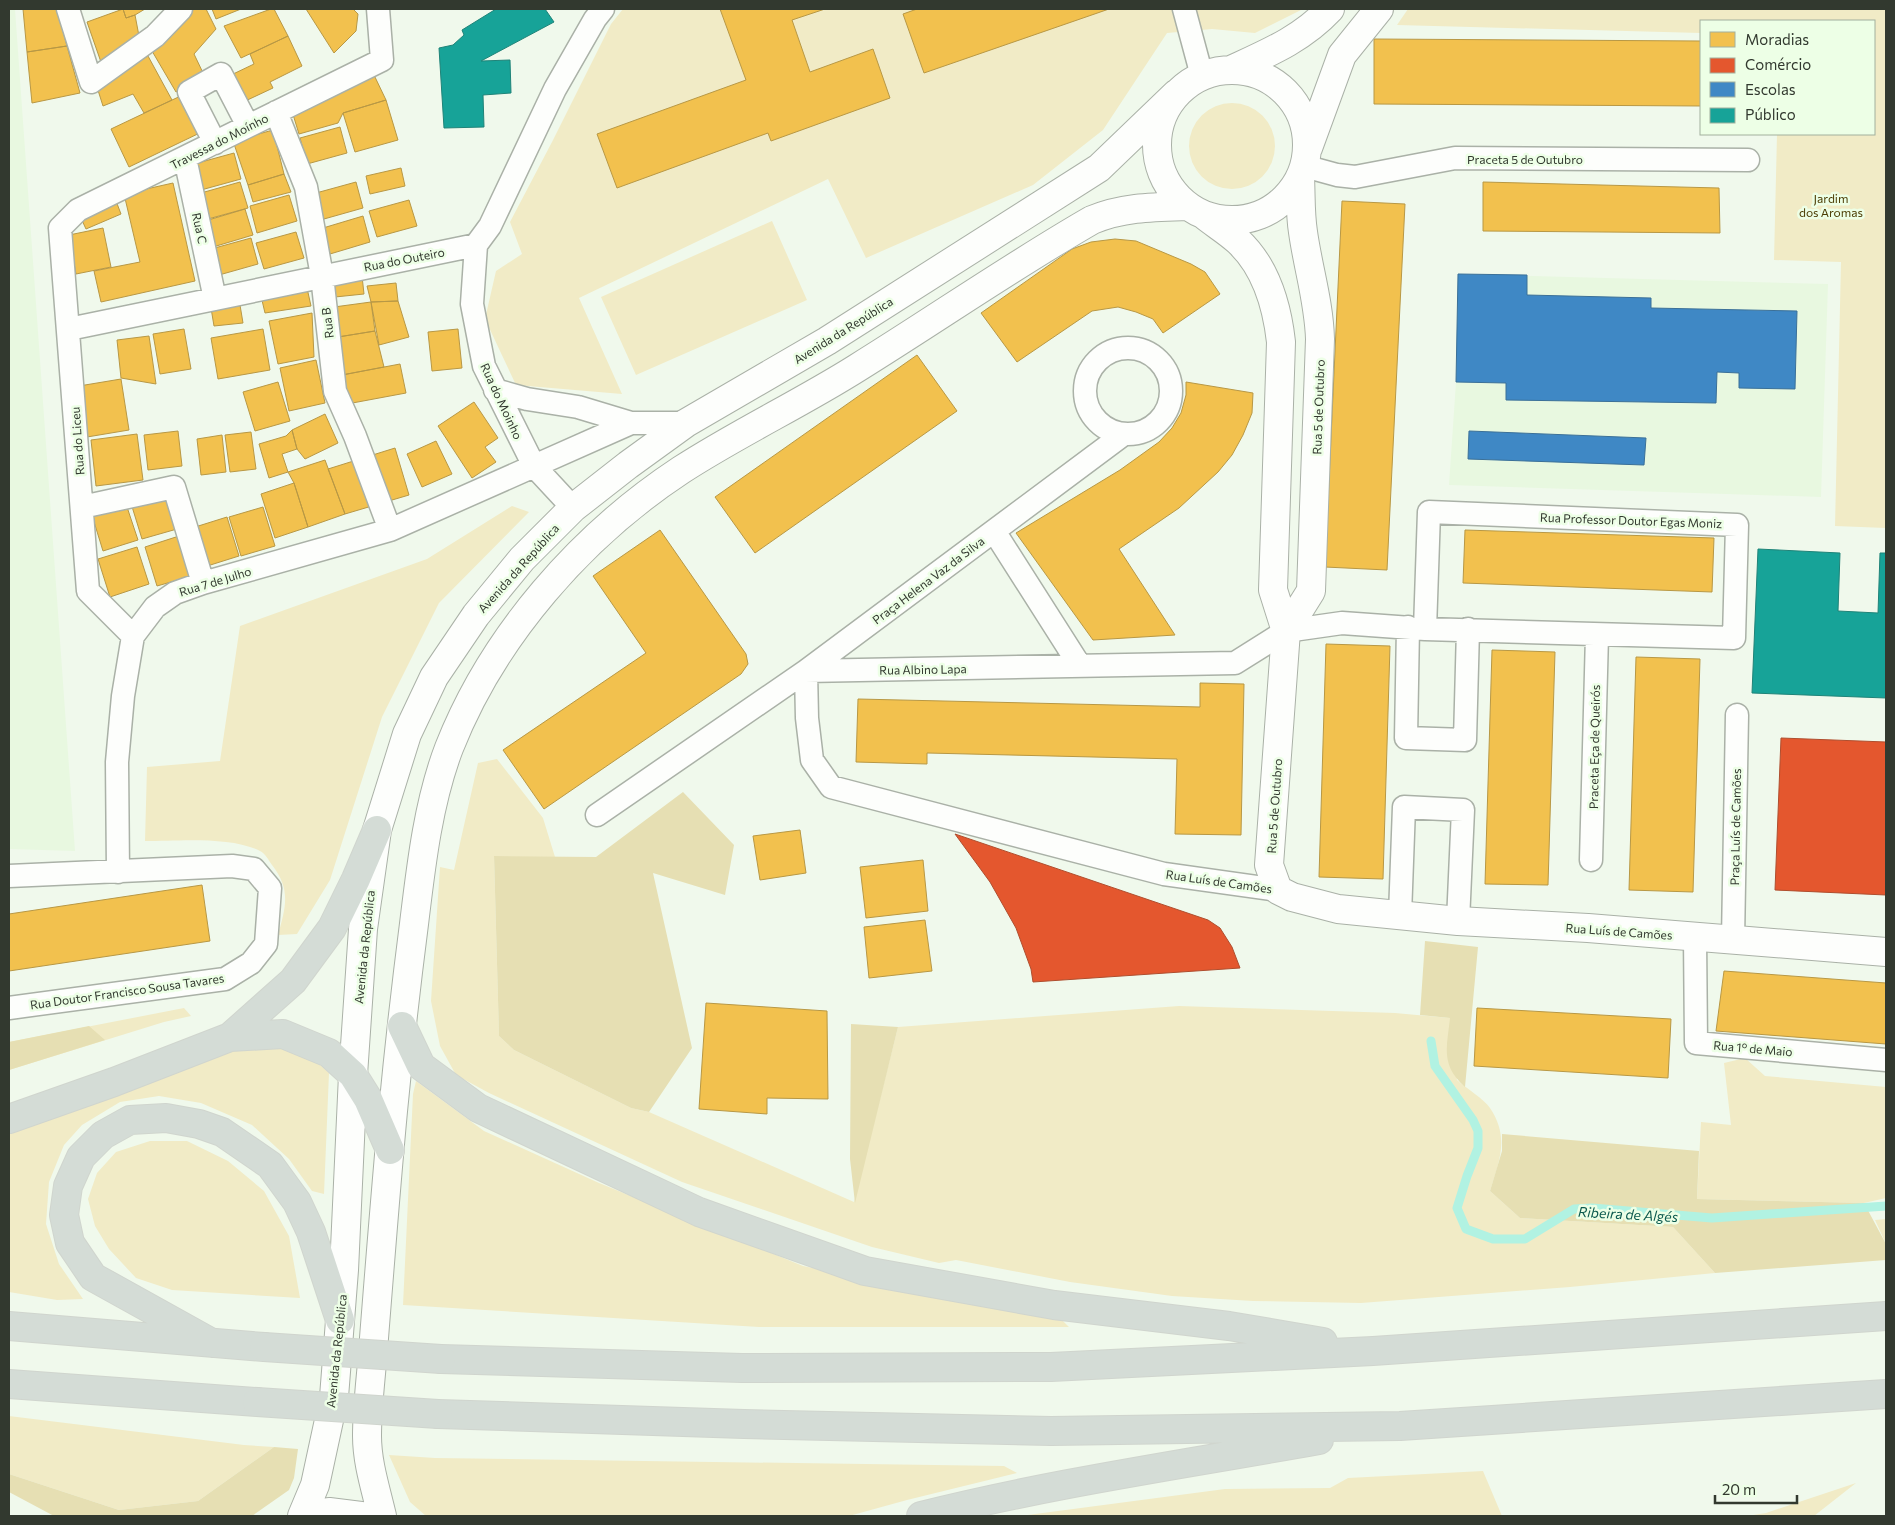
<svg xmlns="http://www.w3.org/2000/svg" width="1895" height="1525" font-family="Commissioner,sans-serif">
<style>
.built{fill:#e8f8e0}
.green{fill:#f1ebc6}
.forest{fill:#e6dfb3}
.homes{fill:#f2c14e;stroke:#b89845}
.shops{fill:#e4572e;stroke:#af4e2e}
.schools{fill:#3f88c5;stroke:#3b7098}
.public{fill:#17a398;stroke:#1f8378}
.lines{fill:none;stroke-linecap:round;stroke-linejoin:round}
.stream{stroke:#b1f2e2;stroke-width:9}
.minor-casing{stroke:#aab1a7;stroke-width:25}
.tertiary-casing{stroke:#aab1a7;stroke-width:30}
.trunk-casing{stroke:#d0d5ce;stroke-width:30}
.minor{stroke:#fdfefc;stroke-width:22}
.tertiary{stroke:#fdfefc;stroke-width:28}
.trunk{stroke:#d4dcd6;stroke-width:28}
.trunk-bridge-casing{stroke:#d0d5ce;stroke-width:30;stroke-linecap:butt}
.trunk-bridge{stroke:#d4dcd6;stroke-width:28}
.labels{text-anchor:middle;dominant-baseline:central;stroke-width:5;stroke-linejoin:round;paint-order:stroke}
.street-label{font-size:12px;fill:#32392f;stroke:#edffe6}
.park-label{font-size:12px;fill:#4b3c03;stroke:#edffe6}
.water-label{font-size:14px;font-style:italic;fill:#0b594d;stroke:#edffe6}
</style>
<rect width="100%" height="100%" fill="#f0f9ec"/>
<path class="built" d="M 9,9 L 15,9 L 75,851 L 9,849 Z
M 1458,274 L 1828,284 L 1821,497 L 1449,485 L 1456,382 Z"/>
<path class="green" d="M 623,9 L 1303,9 L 1255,33 L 1212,29 L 1167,33 L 1103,130 L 1033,185 L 866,258 L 828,179 L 579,298 L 622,394 L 516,385 L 485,319 L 496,271 L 522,254 L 510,222 L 552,142 L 611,24 Z
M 1408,9 L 1886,9 L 1886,528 L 1835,526 L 1841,262 L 1774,260 L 1777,134 L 1874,134 L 1874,21 L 1701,21 L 1701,33 L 1397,25 Z
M1189 146a43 43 0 1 1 86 0a43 43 0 1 1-86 0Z
M 772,221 L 807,300 L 636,375 L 601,297 Z
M 512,506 L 529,512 L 439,603 L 382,717 L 330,880 L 297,934 L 278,935 C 286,907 291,889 272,865 C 269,861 265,853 260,851 C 231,836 178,841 145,841 L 147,767 L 220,761 L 240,626 L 427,559 Z
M 497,759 L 543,818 L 555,857 L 494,857 L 499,1036 L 514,1050 L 631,1108 L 649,1112 L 854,1202 L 898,1027 L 1179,1006 L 1395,1013 L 1450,1018 L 1457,1080 C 1466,1088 1484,1099 1490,1108 C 1510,1138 1499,1161 1490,1191 L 1520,1218 L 1673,1227 L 1715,1273 L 1570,1287 L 1361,1303 L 1253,1301 L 1172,1296 L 1070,1282 L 956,1260 L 939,1263 L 872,1247 L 682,1182 L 489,1093 L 456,1075 L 440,1046 L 431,1001 L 440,867 L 454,870 L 478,763 Z
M 184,1008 L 191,1016 L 164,1022 L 9,1070 L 9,1042 Z
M 280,1046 L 308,1054 L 329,1073 L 324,1194 L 312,1191 L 289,1159 L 252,1125 L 201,1103 L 159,1096 L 120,1102 L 82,1125 L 64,1145 L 49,1182 L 46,1224 L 59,1264 L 83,1299 L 57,1300 L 9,1292 L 9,1132 L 223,1053 L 248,1047 Z
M 1745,1058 L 1765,1076 L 1886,1087 L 1886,1198 L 1864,1203 L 1697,1199 L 1701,1122 L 1731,1125 L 1724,1063 Z
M 416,1081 L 484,1131 L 599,1183 L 803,1266 L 1062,1320 L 1069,1327 L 759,1327 L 403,1305 L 413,1094 Z
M 150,1141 L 187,1141 L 228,1161 L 264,1191 L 289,1236 L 300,1298 L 172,1290 L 136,1278 L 109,1249 L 95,1226 L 88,1199 L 97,1173 L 116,1152 Z
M 1886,1219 L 1886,1244 L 1875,1220 Z
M 9,1416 L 244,1445 L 274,1447 L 198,1501 L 119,1510 L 9,1474 Z
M 389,1455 L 435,1458 L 1004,1466 L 1017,1473 L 907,1500 L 849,1516 L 426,1516 L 410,1502 Z
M 1483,1471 L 1502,1516 L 1020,1516 L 1225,1489 L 1330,1488 L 1348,1478 Z
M 1856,1483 L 1814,1516 L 1747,1516 L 1766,1513 Z"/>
<path class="forest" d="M 683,792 L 734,845 L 725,895 L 653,873 L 692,1048 L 649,1112 L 631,1108 L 514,1050 L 499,1036 L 494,856 L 596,857 Z
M 1425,941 L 1478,947 L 1465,1087 C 1440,1065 1447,1047 1450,1018 L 1420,1015 Z
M 851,1024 L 898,1027 L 855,1203 L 850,1159 Z
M 89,1026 L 105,1040 L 9,1070 L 9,1042 Z
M 1502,1134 L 1699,1151 L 1697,1199 L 1864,1203 L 1886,1244 L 1886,1260 L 1715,1273 L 1673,1227 L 1520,1218 L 1490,1191 L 1502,1151 Z
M 274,1447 L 298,1449 L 294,1478 L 289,1490 L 252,1516 L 54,1516 L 9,1492 L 9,1474 L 119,1510 L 198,1501 Z"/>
<path class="homes" d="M 23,9 L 57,9 L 67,46 L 27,52 Z
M 123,9 L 126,18 L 135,15 L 139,36 L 102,65 L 87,22 Z
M 123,9 L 145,9 L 135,15 L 126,18 Z
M 191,9 L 206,9 L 216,29 L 194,54 L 205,77 L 176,92 L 152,51 Z
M 212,9 L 241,9 L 216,19 Z
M 271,9 L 274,9 L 288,36 L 241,58 L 224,26 Z
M 306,9 L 353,9 L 358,14 L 356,31 L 334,53 Z
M 720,9 L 825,9 L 792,20 L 810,72 L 873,49 L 890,98 L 771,141 L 768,133 L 617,188 L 597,134 L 746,80 Z
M 917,9 L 1109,9 L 924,73 L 903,14 Z
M 288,36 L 302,66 L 270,82 L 273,88 L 241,103 L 229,76 L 254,64 L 250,54 Z
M 1374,39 L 1701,41 L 1701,106 L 1374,104 Z
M 67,46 L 80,93 L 32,103 L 27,52 Z
M 148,56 L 172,100 L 144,113 L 133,94 L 103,106 L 96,84 Z
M 374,75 L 386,100 L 343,113 L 338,123 L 299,134 L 291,108 Z
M 189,92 L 208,129 L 129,167 L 111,129 Z
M 386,100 L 398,140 L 355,152 L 343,113 Z
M 340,127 L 347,153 L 307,164 L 300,138 Z
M 273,130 L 284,174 L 248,185 L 233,141 Z
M 234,153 L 241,179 L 201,190 L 194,164 Z
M 401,168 L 405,186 L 370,194 L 366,176 Z
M 284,174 L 291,192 L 253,202 L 248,185 Z
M 240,182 L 248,208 L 208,219 L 201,193 Z
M 356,182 L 363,208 L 324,219 L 316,193 Z
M 1483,182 L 1719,188 L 1720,233 L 1483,231 Z
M 173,183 L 195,281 L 101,302 L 94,271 L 140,262 L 124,194 Z
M 289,195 L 297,221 L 257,233 L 250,206 Z
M 409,200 L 417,226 L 377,237 L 369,211 Z
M 116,201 L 121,214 L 86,229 L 80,216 Z
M 1342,201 L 1405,204 L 1387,570 L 1325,567 Z
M 245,209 L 253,235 L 213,247 L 205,221 Z
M 363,216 L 370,242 L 330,254 L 323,228 Z
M 103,228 L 111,267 L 76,274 L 69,235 Z
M 296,232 L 304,258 L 264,269 L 256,243 Z
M 251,238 L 258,264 L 219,275 L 211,249 Z
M 1115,239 L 1136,241 L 1191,264 L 1205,272 L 1220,294 L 1163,333 L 1153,319 L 1136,312 L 1118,307 L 1092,311 L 1017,362 L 981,313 L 1072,249 L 1091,242 Z
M 362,276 L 364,294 L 335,297 L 333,279 Z
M 396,283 L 398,301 L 371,302 L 367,286 Z
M 307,288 L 311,306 L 265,313 L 261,296 Z
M 398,301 L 409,337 L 379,345 L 371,302 Z
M 371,302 L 375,331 L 338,337 L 334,307 Z
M 240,305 L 243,323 L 214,326 L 211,308 Z
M 312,313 L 314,357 L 278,364 L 269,321 Z
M 184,329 L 191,369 L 160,374 L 153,334 Z
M 263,329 L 270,370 L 218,379 L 211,338 Z
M 458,329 L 462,368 L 432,371 L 428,332 Z
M 375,331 L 384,367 L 342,375 L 338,337 Z
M 149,336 L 156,384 L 121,378 L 117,340 Z
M 917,355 L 957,411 L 755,553 L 715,497 Z
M 316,360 L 325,403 L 289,411 L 280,368 Z
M 400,364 L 406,393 L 347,404 L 342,375 Z
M 121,379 L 129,430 L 87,437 L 79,386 Z
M 278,382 L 290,421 L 255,431 L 243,392 Z
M 1186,382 L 1253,393 L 1252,413 L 1243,435 L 1232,455 L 1218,472 L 1179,508 L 1119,549 L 1175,635 L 1093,640 L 1016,533 L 1120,470 L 1159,442 L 1172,428 L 1181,413 L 1186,395 Z
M 474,402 L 498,438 L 485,447 L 496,462 L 472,478 L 438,426 Z
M 325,414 L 338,443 L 305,459 L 297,449 L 292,430 Z
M 292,430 L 297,449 L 282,454 L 288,472 L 269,478 L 259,444 L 286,436 Z
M 178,431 L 182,466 L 148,470 L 144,435 Z
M 251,432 L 256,469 L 230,472 L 225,435 Z
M 137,434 L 143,480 L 96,486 L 91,440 Z
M 222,435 L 226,472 L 201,475 L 197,439 Z
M 436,441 L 452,474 L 422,487 L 407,454 Z
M 395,448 L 409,495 L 345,514 L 328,469 Z
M 325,460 L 345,514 L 308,527 L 294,483 L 288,472 Z
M 294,483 L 308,527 L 275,538 L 261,494 Z
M 165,490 L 177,529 L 142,539 L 130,500 Z
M 125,501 L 138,540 L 103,551 L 91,512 Z
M 263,507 L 275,546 L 241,556 L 229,517 Z
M 227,517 L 239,556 L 204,567 L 192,528 Z
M 660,530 L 746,654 L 748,664 L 741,674 L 544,809 L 503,750 L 646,653 L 593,576 Z
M 1465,530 L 1714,538 L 1712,592 L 1463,583 Z
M 179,536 L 192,576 L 157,586 L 145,547 Z
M 137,547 L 149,584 L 110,597 L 98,559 Z
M 1326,644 L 1390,646 L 1383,879 L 1319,877 Z
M 1492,650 L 1555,652 L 1548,885 L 1485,884 Z
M 1636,657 L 1700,659 L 1693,892 L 1629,890 Z
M 1200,683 L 1244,684 L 1241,835 L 1175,834 L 1177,759 L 927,753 L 927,764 L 856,762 L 858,699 L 1200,707 Z
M 800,830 L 806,873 L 760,880 L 753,836 Z
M 923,860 L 928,911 L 866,918 L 860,867 Z
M 202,885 L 210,941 L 9,971 L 9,914 Z
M 925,920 L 932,971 L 869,978 L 864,927 Z
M 1724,971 L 1886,983 L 1886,1044 L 1716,1031 Z
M 706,1003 L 827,1011 L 828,1099 L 767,1098 L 767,1114 L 699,1109 Z
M 1477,1008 L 1671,1019 L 1668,1078 L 1474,1066 Z"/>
<path class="shops" d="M 1781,738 L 1886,742 L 1886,895 L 1775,890 Z
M 955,834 L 1208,920 L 1220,928 L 1232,947 L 1240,968 L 1033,982 L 1031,969 L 1016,928 L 990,882 Z"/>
<path class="schools" d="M 1458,274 L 1527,275 L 1527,295 L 1651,298 L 1651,308 L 1797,311 L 1795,389 L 1739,388 L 1739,373 L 1717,372 L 1716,403 L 1506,400 L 1506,383 L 1456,382 Z
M 1469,431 L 1646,438 L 1644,465 L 1468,459 Z"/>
<path class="public" d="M 496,9 L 545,9 L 554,22 L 481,61 L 510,60 L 511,93 L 483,95 L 484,127 L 444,128 L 439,48 L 453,45 L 464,35 L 462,30 Z
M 1758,549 L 1840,553 L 1838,611 L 1878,613 L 1880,553 L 1886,553 L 1886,698 L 1752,693 Z"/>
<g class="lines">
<path class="stream" d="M 1431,1041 L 1435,1066 L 1473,1120 L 1478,1131 L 1478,1148 L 1467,1176 L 1457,1208 L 1466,1229 L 1493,1239 L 1525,1239 L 1574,1209 L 1592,1208 L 1712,1218 L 1886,1206"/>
<g class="minor-casing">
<path id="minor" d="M 68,9 L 91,82 L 155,36 L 181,9
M 1184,9 L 1202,76
M 276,112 L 306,187 L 322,276 L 335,391 L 355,436 L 390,530
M 215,143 L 189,92 L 221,74 L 248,126
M 185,158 L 215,299
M 1304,166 L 1337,175 L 1355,177 L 1455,158 L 1748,160
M 476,245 L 472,304 L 484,366 L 534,466 L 573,508
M 69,329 L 476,245 L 490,226 L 555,89 L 595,19 L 603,9
M1085 391a43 43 0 1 1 86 0a43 43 0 1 1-86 0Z
M 495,390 L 527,399 L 578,407 L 631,423
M 1124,434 L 806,671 L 807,718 L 812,760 L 831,787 L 1164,874 L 1278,890
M 82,507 L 174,487 L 203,583
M 994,531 L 1080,666
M 1408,627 L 1406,738 L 1465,740 L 1468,629
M 133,636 L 88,591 L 60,228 L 78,210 L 382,60 L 378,9
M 597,815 L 806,671 L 1235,663 L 1286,631 L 1342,623 L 1425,629 L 1734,638 L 1737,525 L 1429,512 L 1425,629
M 1591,860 L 1597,635
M 118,872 L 117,762 L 123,696 L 133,636 L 155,607 L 175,593 L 203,583 L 390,530 L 631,423 L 686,423
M 9,876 L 232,866 L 254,869 L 270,888 L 266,944 L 251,963 L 225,979 L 9,1008
M 1400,915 L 1404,807 L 1463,810 L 1458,921
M 1695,937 L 1696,1043 L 1886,1060
M 1733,940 L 1737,715"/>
</g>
<g class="tertiary-casing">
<path id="tertiary" d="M 1231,70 C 1268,53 1302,39 1330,9
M1157 145a75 75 0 1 1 150 0a75 75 0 1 1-150 0Z
M 1308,148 L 1342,55 L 1379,9
M 1204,215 C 1215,224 1227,231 1238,241 C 1266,267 1277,306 1281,342 L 1273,590 L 1286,631 L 1269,865 L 1278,890 L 1292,897 L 1338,909 L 1458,921 L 1588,928 L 1886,952
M 1286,631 L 1311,591 L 1320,339 C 1319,302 1308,268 1303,232 C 1300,213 1301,196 1300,177
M 302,1516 L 315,1485 L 334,1397 L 344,1270 L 353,1075 L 363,929 L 377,830 L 407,734 L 434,677 L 476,615 L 522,559 L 573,508 L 628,465 L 686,423 L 827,341 L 1099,168 L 1176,94
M 309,1516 L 329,1512 L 361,1516
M 382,1516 C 376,1490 367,1463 367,1436 C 367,1404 372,1370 374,1338 C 380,1262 386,1186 393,1111 C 399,1048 406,986 414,924 C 421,866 428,803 449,748 C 493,636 581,536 681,470 C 738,433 800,404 857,368 C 936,319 1012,266 1092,220 C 1123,207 1154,207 1188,206"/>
</g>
<g class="trunk-casing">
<path id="trunk" d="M 402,1026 L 421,1066 L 478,1108 L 699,1212 L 865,1271 L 1054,1305 L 1229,1326 L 1323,1342
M 230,1037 L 293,981 L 332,928 L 356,879 L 377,830
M 9,1119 L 114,1082 L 230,1037 L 283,1034 L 329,1053 L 353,1075 L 368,1099 L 390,1150
M 9,1326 L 264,1347
M 212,1343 L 93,1277 L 70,1243 L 64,1215 L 68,1186 L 81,1157 L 103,1135 L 130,1120 L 166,1118 L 199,1124 L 222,1132 L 270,1165 L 297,1202 L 311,1232 L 340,1320
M 441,1359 L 742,1368 L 1051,1367 L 1373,1351 L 1886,1316
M 9,1384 L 257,1402
M 438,1414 L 744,1424 L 1051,1431 L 1400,1426 L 1886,1394
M 921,1516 C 1052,1483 1186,1464 1319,1440"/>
</g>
<use href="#minor" class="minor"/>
<use href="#tertiary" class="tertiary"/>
<use href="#trunk" class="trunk"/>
<g class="trunk-bridge-casing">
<path id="trunk-bridge" d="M 264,1347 L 441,1359
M 257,1402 L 438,1414"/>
</g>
<use href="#trunk-bridge" class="trunk-bridge"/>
</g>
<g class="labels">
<g class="street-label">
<text transform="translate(219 141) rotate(-27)">Travessa do Moínho</text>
<text x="1525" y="159">Praceta 5 de Outubro</text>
<text transform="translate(200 228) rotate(78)">Rua C</text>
<text transform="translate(404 259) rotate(-11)">Rua do Outeiro</text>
<text transform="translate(327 323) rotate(-97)">Rua B</text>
<text transform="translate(843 330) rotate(-32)">Avenida da República</text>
<text transform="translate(502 401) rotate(65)">Rua do Moinho</text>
<text transform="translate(1318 407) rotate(-88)">Rua 5 de Outubro</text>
<text transform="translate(77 441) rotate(-94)">Rua do Liceu</text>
<text transform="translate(1631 520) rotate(2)">Rua Professor Doutor Egas Moniz</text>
<text transform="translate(518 568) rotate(-48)">Avenida da República</text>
<text transform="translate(928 580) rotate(-37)">Praça Helena Vaz da Silva</text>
<text transform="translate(215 581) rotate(-17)">Rua 7 de Julho</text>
<text transform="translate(923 669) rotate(-1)">Rua Albino Lapa</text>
<text transform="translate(1594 747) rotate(-89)">Praceta Eça de Queirós</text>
<text transform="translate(1274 806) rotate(-86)">Rua 5 de Outubro</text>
<text transform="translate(1735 827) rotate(-89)">Praça Luís de Camões</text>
<text transform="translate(1219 881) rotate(8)">Rua Luís de Camões</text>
<text transform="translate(1619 931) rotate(4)">Rua Luís de Camões</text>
<text transform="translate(364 947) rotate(-84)">Avenida da República</text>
<text transform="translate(127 991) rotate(-8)">Rua Doutor Francisco Sousa Tavares</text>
<text transform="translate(1753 1048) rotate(5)">Rua 1º de Maio</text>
<text transform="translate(336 1351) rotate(-84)">Avenida da República</text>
</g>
<g class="park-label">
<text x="1831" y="198">Jardim<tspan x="1831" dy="14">dos Aromas</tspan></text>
</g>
<g class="water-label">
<text transform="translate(1628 1214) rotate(3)">Ribeira de Algés</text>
</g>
</g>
<rect width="1895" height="1525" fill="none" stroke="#32392f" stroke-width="20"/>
<rect x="1700" y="20" width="175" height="115" fill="#edffe6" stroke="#a2b09d"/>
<rect x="1710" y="32" width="25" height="15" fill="#f2c14e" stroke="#a2b09d"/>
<text x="1745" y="45" font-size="15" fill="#32392f">Moradias</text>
<rect x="1710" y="58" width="25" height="15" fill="#e4572e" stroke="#a2b09d"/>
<text x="1745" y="70" font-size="15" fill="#32392f">Comércio</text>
<rect x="1710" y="82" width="25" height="15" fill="#3f88c5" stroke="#a2b09d"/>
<text x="1745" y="95" font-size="15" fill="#32392f">Escolas</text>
<rect x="1710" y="108" width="25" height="15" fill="#17a398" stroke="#a2b09d"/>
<text x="1745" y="120" font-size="15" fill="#32392f">Público</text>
<path d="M1715 1495v8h82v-8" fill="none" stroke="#32392f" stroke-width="2.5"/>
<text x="1722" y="1495" font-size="15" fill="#32392f" stroke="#edffe6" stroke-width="4" paint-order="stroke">20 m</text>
</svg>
